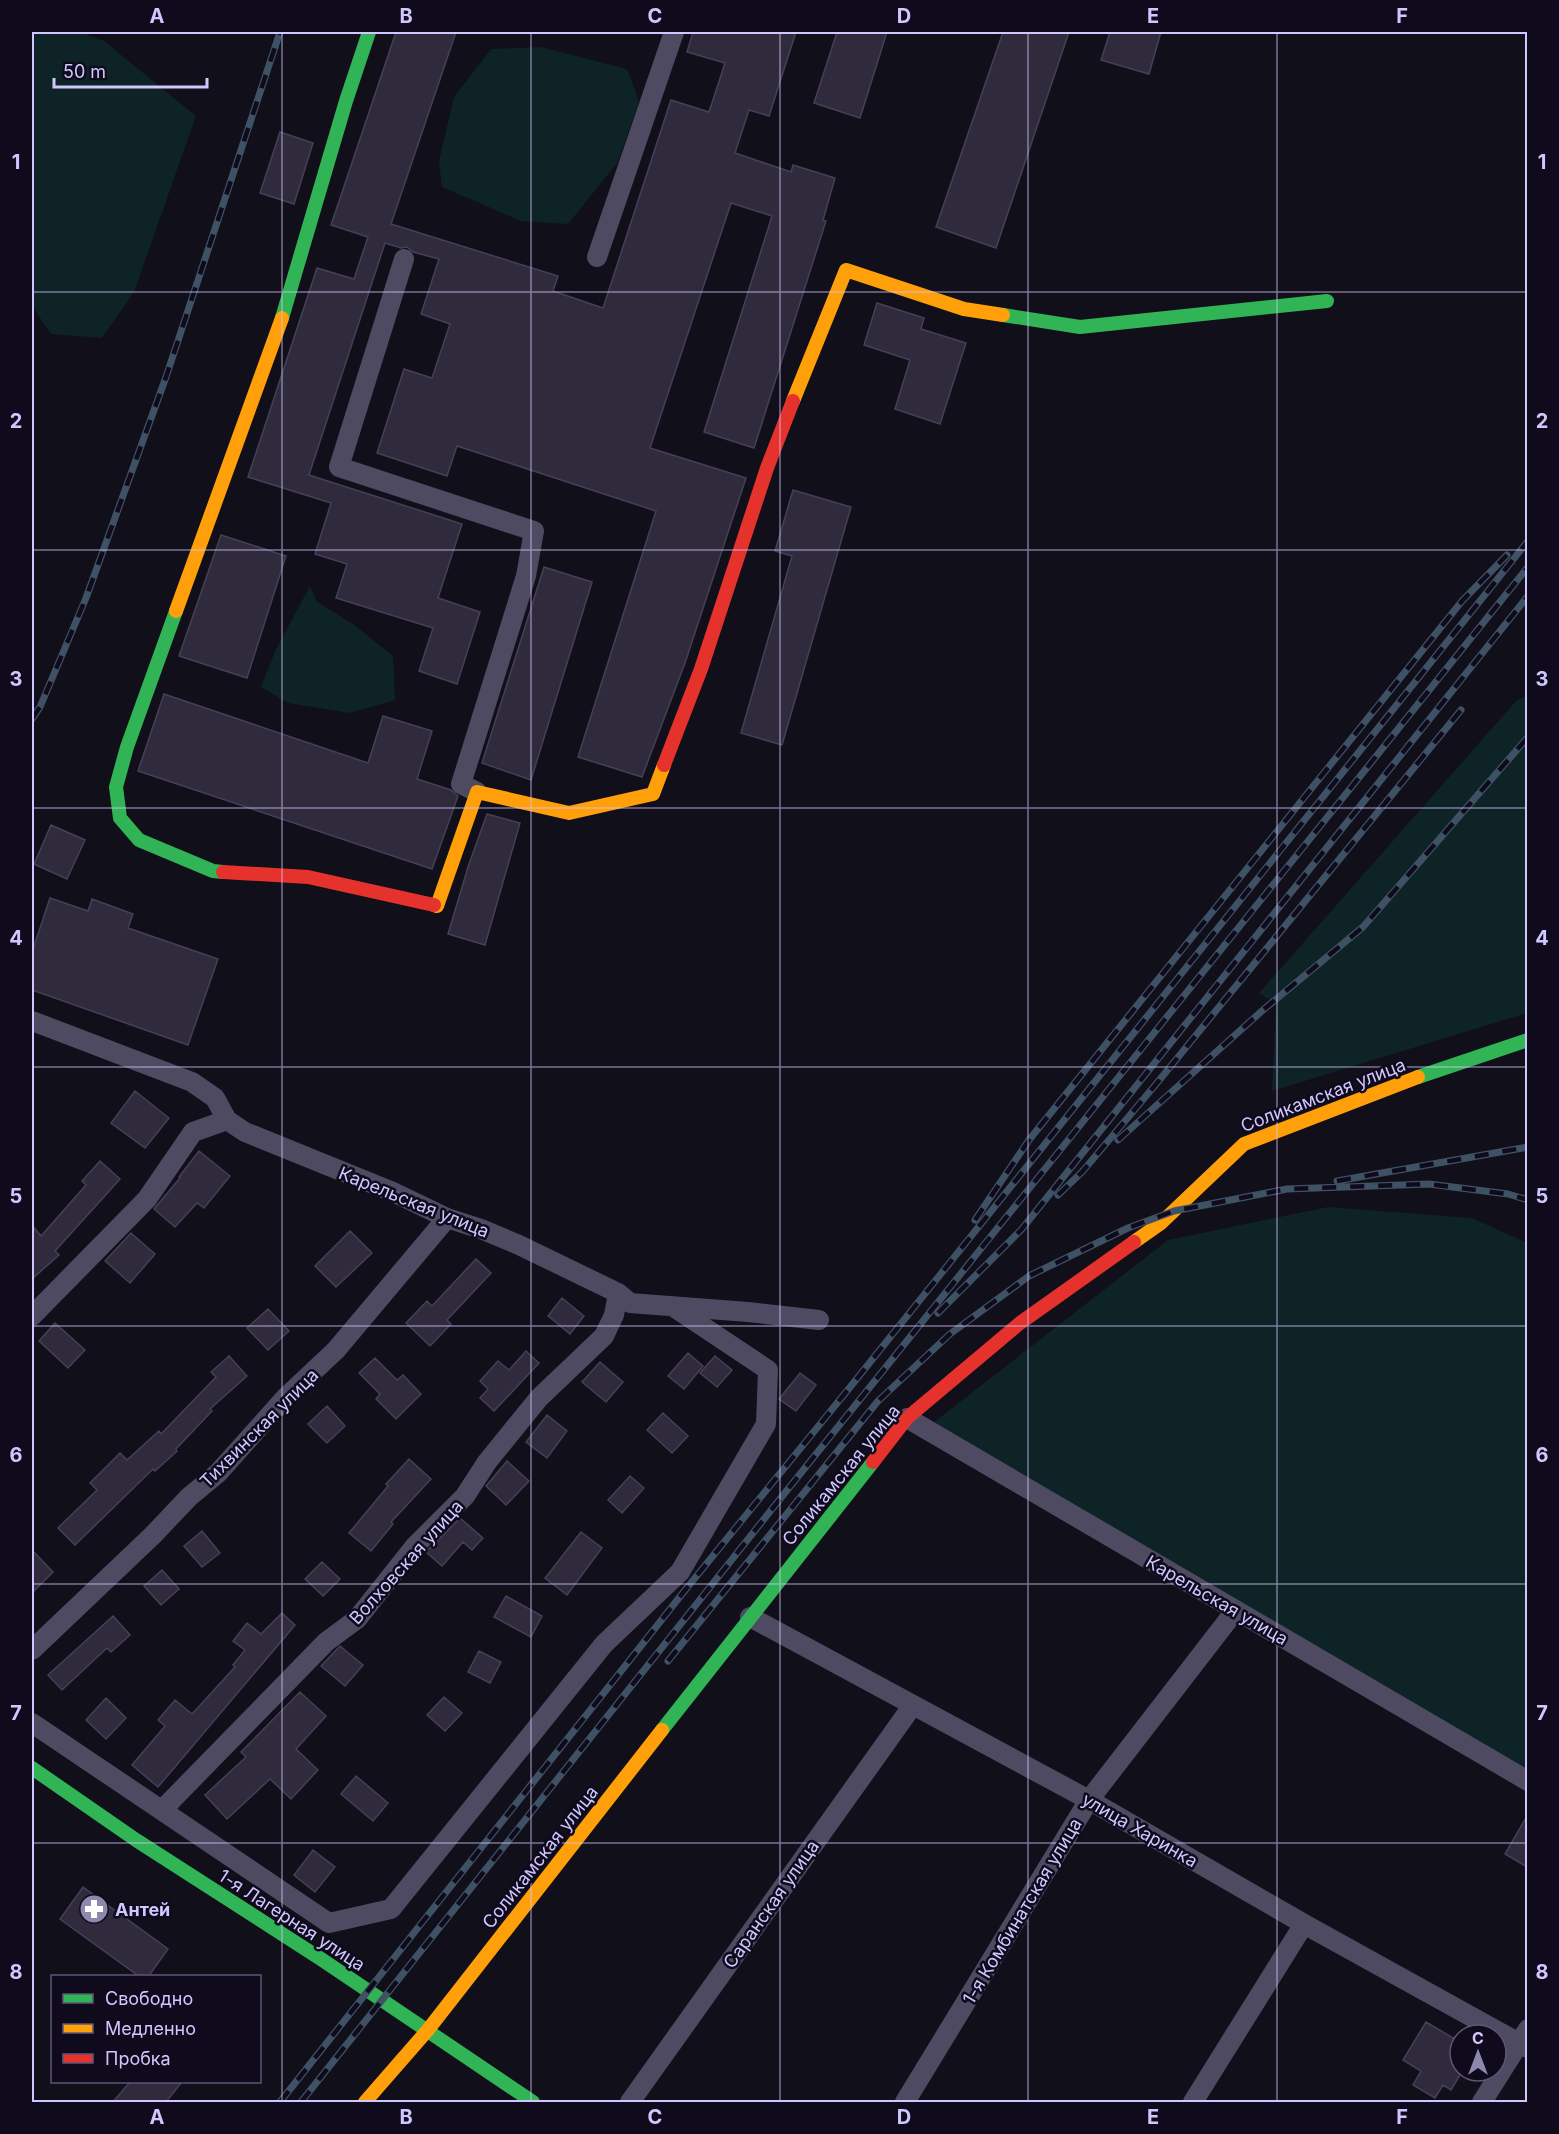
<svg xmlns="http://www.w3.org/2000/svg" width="1559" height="2134" font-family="Inter,sans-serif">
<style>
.green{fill:#0e2325}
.building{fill:#2f2b3c;stroke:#454058;stroke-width:1.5}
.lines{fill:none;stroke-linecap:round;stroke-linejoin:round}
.street{stroke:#4d4a62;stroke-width:20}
.fast{stroke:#30b455;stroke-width:14}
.slow{stroke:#ff9f0a;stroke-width:14}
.jam{stroke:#e5322d;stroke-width:14}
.rail-casing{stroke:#3f5164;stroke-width:7}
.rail{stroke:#0f0b1d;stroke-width:4.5;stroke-dasharray:14;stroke-linecap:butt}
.grid{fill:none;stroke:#d1c7ff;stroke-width:1.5;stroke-opacity:0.55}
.labels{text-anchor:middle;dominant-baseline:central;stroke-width:5;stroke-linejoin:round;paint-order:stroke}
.street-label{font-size:18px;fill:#d1c7ff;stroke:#0f0b1d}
.poi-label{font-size:18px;font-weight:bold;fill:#d1c7ff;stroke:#0f0b1d;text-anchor:start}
.neatline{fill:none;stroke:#d1c7ff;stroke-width:2}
.grid-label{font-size:20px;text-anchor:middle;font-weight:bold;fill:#d1c7ff}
</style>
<rect width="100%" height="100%" fill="#110f19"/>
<path class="green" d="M 32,32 L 81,32 L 104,41 L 196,116 L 134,292 L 102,338 L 51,334 L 32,306 Z
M 541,47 L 627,69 L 639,101 L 618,162 L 568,224 L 521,221 L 442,187 L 439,161 L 454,97 L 491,49 Z
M 310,586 L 317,602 L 353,624 L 393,656 L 395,700 L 350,713 L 288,703 L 261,687 L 276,649 Z
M 1527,695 L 1527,1013 L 1272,1091 L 1276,1004 L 1259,993 L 1516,701 Z
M 1328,1207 L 1472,1218 L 1527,1243 L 1527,1773 L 929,1426 L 1168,1240 Z"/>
<path class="building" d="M 396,32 L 456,32 L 391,224 L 558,276 L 553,291 L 603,308 L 671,100 L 709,112 L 725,63 L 687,52 L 693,32 L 796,32 L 769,116 L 749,110 L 735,153 L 791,172 L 793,165 L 835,178 L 823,220 L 826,221 L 754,448 L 704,432 L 772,216 L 731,203 L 650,448 L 746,478 L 685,663 L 642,777 L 578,757 L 656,511 L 457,446 L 447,476 L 377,453 L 404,369 L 432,378 L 450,324 L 421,314 L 439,259 L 413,252 L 407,247 L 401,248 L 385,243 L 309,475 L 462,524 L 438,598 L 480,612 L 457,684 L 419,671 L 433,628 L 336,598 L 347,564 L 315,554 L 331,503 L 248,477 L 317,268 L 354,279 L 368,237 L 331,225 Z
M 837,32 L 887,32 L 860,118 L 814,103 Z
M 1003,32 L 1069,32 L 996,248 L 936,227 Z
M 1110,32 L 1161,32 L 1149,74 L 1101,60 Z
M 280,132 L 313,143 L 294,204 L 260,193 Z
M 877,303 L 924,318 L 921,329 L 966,343 L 940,424 L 895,409 L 910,360 L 864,345 Z
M 793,490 L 851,507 L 782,745 L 741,733 L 792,556 L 775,551 Z
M 221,535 L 286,556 L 247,678 L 179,656 Z
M 544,567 L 592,582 L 531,780 L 482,763 Z
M 164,694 L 368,763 L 383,716 L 432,731 L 417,779 L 451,790 L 458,796 L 432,869 L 138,771 Z
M 487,814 L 520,823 L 485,945 L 448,934 L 468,867 Z
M 51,825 L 85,840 L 67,879 L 34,864 Z
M 50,898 L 88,911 L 92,899 L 133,914 L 128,928 L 218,959 L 188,1045 L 32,990 L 32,952 Z
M 135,1091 L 169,1118 L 145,1148 L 111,1123 Z
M 199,1151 L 230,1176 L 204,1208 L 197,1203 L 175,1227 L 154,1209 L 180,1178 L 179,1177 Z
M 100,1161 L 120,1179 L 55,1251 L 59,1255 L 32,1279 L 32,1225 L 41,1236 L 86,1185 L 82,1181 Z
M 350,1231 L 372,1253 L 336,1287 L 315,1266 Z
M 131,1233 L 155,1254 L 130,1283 L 105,1261 Z
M 476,1259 L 491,1273 L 447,1320 L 451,1324 L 430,1346 L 406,1323 L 427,1301 L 432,1306 Z
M 562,1298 L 584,1316 L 570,1334 L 548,1316 Z
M 268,1309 L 289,1331 L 268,1350 L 247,1328 Z
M 55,1323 L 85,1350 L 68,1368 L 39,1341 Z
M 526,1351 L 539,1363 L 494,1411 L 480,1398 L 488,1389 L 480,1381 L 498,1361 L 509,1370 Z
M 688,1353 L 703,1366 L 684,1389 L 668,1376 Z
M 229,1356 L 247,1376 L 210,1409 L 212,1411 L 176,1449 L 177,1451 L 155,1471 L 153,1469 L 75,1545 L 58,1528 L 97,1490 L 90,1483 L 120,1453 L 127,1460 L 159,1431 L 161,1434 L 216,1377 L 211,1372 Z
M 715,1356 L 732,1370 L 717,1387 L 700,1373 Z
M 375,1358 L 397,1380 L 403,1375 L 421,1394 L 396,1419 L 376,1399 L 380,1394 L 359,1373 Z
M 600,1362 L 623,1382 L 606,1402 L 582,1382 Z
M 800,1373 L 816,1385 L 796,1411 L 779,1399 Z
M 327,1406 L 345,1426 L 327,1443 L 308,1424 Z
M 663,1413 L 688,1436 L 672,1453 L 647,1430 Z
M 547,1415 L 567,1431 L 547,1458 L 526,1442 Z
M 409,1459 L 431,1479 L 391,1522 L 393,1524 L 371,1551 L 349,1533 L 388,1486 L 386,1484 Z
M 507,1461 L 529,1481 L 506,1505 L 486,1486 Z
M 630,1476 L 644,1488 L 622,1513 L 608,1500 Z
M 460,1518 L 483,1538 L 472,1550 L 463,1542 L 442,1566 L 426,1552 Z
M 202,1531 L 220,1553 L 202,1567 L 184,1546 Z
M 581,1532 L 602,1548 L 567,1595 L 545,1578 Z
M 32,1550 L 53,1572 L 32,1593 Z
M 322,1562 L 340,1579 L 323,1596 L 305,1579 Z
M 162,1570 L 179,1589 L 161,1605 L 144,1586 Z
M 506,1596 L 542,1616 L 531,1637 L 494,1617 Z
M 282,1613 L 295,1625 L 158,1787 L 132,1765 L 165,1726 L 158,1720 L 175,1700 L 192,1714 L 235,1667 L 233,1665 L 245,1650 L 233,1641 L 247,1623 L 261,1634 Z
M 113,1616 L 130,1635 L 111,1652 L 107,1648 L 62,1690 L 48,1675 Z
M 340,1646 L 363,1665 L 345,1686 L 321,1666 Z
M 479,1651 L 501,1662 L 490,1683 L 468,1672 Z
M 300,1692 L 326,1716 L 296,1749 L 318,1770 L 291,1799 L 270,1779 L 227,1819 L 205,1795 L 246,1757 L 241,1752 Z
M 444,1697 L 462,1713 L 445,1731 L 427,1715 Z
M 106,1698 L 126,1718 L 106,1739 L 86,1720 Z
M 356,1776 L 388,1803 L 373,1821 L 341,1794 Z
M 1527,1816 L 1527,1867 L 1505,1854 Z
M 313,1850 L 335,1867 L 315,1892 L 294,1875 Z
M 83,1887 L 168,1949 L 148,1977 L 140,1977 L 60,1919 Z
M 1426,2022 L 1460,2042 L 1460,2075 L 1451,2090 L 1443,2085 L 1435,2098 L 1413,2085 L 1421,2071 L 1403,2060 Z
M 130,2082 L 182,2082 L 165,2103 L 112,2103 Z"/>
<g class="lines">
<path class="street" d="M 597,257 L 674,32
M 404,259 L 339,467 L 534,531 L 526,576 L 461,784 L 477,792
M 32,1021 L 192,1082 L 215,1098 L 227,1120 L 245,1132 L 393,1192 L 447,1218 L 481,1229 L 519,1245 L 618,1293 L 630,1303 L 748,1312 L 819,1320
M 32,1316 L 147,1199 L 193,1132 L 227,1120
M 907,1418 L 1528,1781
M 750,1617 L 1089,1800 L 1304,1924 L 1528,2048
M 32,1650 L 153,1535 L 189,1497 L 218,1473 L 286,1397 L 336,1350 L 447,1218
M 32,1723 L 329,1923 L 391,1909 L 604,1644 L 680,1572 L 766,1424 L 768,1370 L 675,1308
M 162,1810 L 326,1642 L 357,1619 L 415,1546 L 465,1496 L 487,1462 L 539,1398 L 604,1336 L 614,1315 L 618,1293
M 630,2102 L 913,1705
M 905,2102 L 1089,1800 L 1235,1611
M 1193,2102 L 1304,1924
M 1482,2102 L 1528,2029"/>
<path class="fast" d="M 1003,315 L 1080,327 L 1327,301
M 282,318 L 346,101 L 369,32
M 176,611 L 127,747 L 116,787 L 120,818 L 139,840 L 213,871 L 223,872
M 1418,1077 L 1528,1040
M 662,1730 L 873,1462
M 32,1768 L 136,1840 L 321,1959 L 533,2102"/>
<path class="slow" d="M 793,401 L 846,270 L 964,309 L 1003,315
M 176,611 L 282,318
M 434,905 L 437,906 L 477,792 L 569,813 L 653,794 L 664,765
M 1134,1242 L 1161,1223 L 1244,1144 L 1418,1077
M 365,2102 L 427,2031 L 662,1730"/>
<path class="jam" d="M 664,765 L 701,669 L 767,468 L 793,401
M 223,872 L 308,877 L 434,905
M 873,1462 L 907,1418 L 1020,1323 L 1134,1242"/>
<g class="rail-casing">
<path id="rail" d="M 32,719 L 40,707 L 86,598 L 166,377 L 280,32
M 1118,1140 L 1263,1010 L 1363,927 L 1528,737
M 1337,1181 L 1528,1147
M 1058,1195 L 1082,1172 L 1157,1083 L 1461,710
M 975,1220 L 1029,1140 L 1462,601 L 1507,555
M 938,1313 L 1021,1230 L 1528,596
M 668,1661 L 878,1401 L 950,1334 L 1029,1276 L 1128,1228 L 1174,1211 L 1287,1189 L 1429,1184 L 1508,1194 L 1528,1200
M 280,2102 L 686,1589 L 851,1386 L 1528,541
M 301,2102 L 768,1514 L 1528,567"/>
</g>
<use href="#rail" class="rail"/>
</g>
<path class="grid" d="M 282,32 L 282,2102M 531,32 L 531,2102M 780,32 L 780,2102M 1028,32 L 1028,2102M 1277,32 L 1277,2102M 32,292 L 1528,292M 32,550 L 1528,550M 32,808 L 1528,808M 32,1067 L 1528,1067M 32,1326 L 1528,1326M 32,1584 L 1528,1584M 32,1843 L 1528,1843"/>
<defs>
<g id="pharmacy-disc" transform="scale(1.5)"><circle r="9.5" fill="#8e87ae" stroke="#0f0b1d"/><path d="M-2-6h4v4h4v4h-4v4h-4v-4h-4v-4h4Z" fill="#fff"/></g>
</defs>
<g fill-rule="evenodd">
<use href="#pharmacy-disc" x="94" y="1909"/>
</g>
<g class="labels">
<g class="street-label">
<text transform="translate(1323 1095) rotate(-21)">Соликамская улица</text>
<text transform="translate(414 1202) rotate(22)">Карельская улица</text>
<text transform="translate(259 1428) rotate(-45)">Тихвинская улица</text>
<text transform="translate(841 1475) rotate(-51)">Соликамская улица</text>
<text transform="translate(406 1562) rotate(-48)">Волховская улица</text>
<text transform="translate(1217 1600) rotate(30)">Карельская улица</text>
<text transform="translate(1140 1830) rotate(30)">улица Харинка</text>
<text transform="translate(540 1857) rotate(-52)">Соликамская улица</text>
<text transform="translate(771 1904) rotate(-55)">Саранская улица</text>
<text transform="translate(1022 1911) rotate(-59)">1-я Комбинатская улица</text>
<text transform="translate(292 1920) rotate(33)">1-я Лагерная улица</text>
</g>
<g class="poi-label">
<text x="115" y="1909">Антей</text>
</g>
</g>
<rect width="1559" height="2134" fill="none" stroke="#0f0b1d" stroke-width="66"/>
<rect x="51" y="1975" width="210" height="108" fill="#0f0b1d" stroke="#5d5677" stroke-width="1.5"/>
<rect x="63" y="1994" width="30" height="9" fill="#30b455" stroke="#5d5677" stroke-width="1.5"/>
<text x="105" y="2005" font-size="18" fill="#d1c7ff">Свободно</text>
<rect x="63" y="2024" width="30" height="9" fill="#ff9f0a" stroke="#5d5677" stroke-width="1.5"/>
<text x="105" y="2035" font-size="18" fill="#d1c7ff">Медленно</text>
<rect x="63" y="2054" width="30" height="9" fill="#e5322d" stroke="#5d5677" stroke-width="1.5"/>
<text x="105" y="2065" font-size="18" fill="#d1c7ff">Пробка</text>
<g transform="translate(1478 2053)"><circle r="28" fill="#0f0b1d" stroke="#5d5677" stroke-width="1.5"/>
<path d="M0-4.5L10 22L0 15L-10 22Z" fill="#8e87ae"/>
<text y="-9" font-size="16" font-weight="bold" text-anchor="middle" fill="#d1c7ff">С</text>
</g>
<path d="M54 78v9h153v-9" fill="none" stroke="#d1c7ff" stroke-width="3"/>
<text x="63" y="78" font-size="18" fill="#d1c7ff" stroke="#0f0b1d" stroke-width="4.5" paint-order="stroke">50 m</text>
<rect x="33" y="33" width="1493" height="2068" class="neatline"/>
<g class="grid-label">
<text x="157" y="23">A</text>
<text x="406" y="23">B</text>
<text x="655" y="23">C</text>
<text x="904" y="23">D</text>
<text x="1153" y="23">E</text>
<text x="1402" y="23">F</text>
<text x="16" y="169">1</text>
<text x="1542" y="169">1</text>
<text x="16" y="428">2</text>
<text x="1542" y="428">2</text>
<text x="16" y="686">3</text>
<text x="1542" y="686">3</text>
<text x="16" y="945">4</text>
<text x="1542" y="945">4</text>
<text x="16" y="1203">5</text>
<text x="1542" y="1203">5</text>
<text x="16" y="1462">6</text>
<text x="1542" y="1462">6</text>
<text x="16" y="1720">7</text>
<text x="1542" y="1720">7</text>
<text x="16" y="1979">8</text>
<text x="1542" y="1979">8</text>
<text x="157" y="2124">A</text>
<text x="406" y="2124">B</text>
<text x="655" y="2124">C</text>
<text x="904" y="2124">D</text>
<text x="1153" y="2124">E</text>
<text x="1402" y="2124">F</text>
</g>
</svg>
